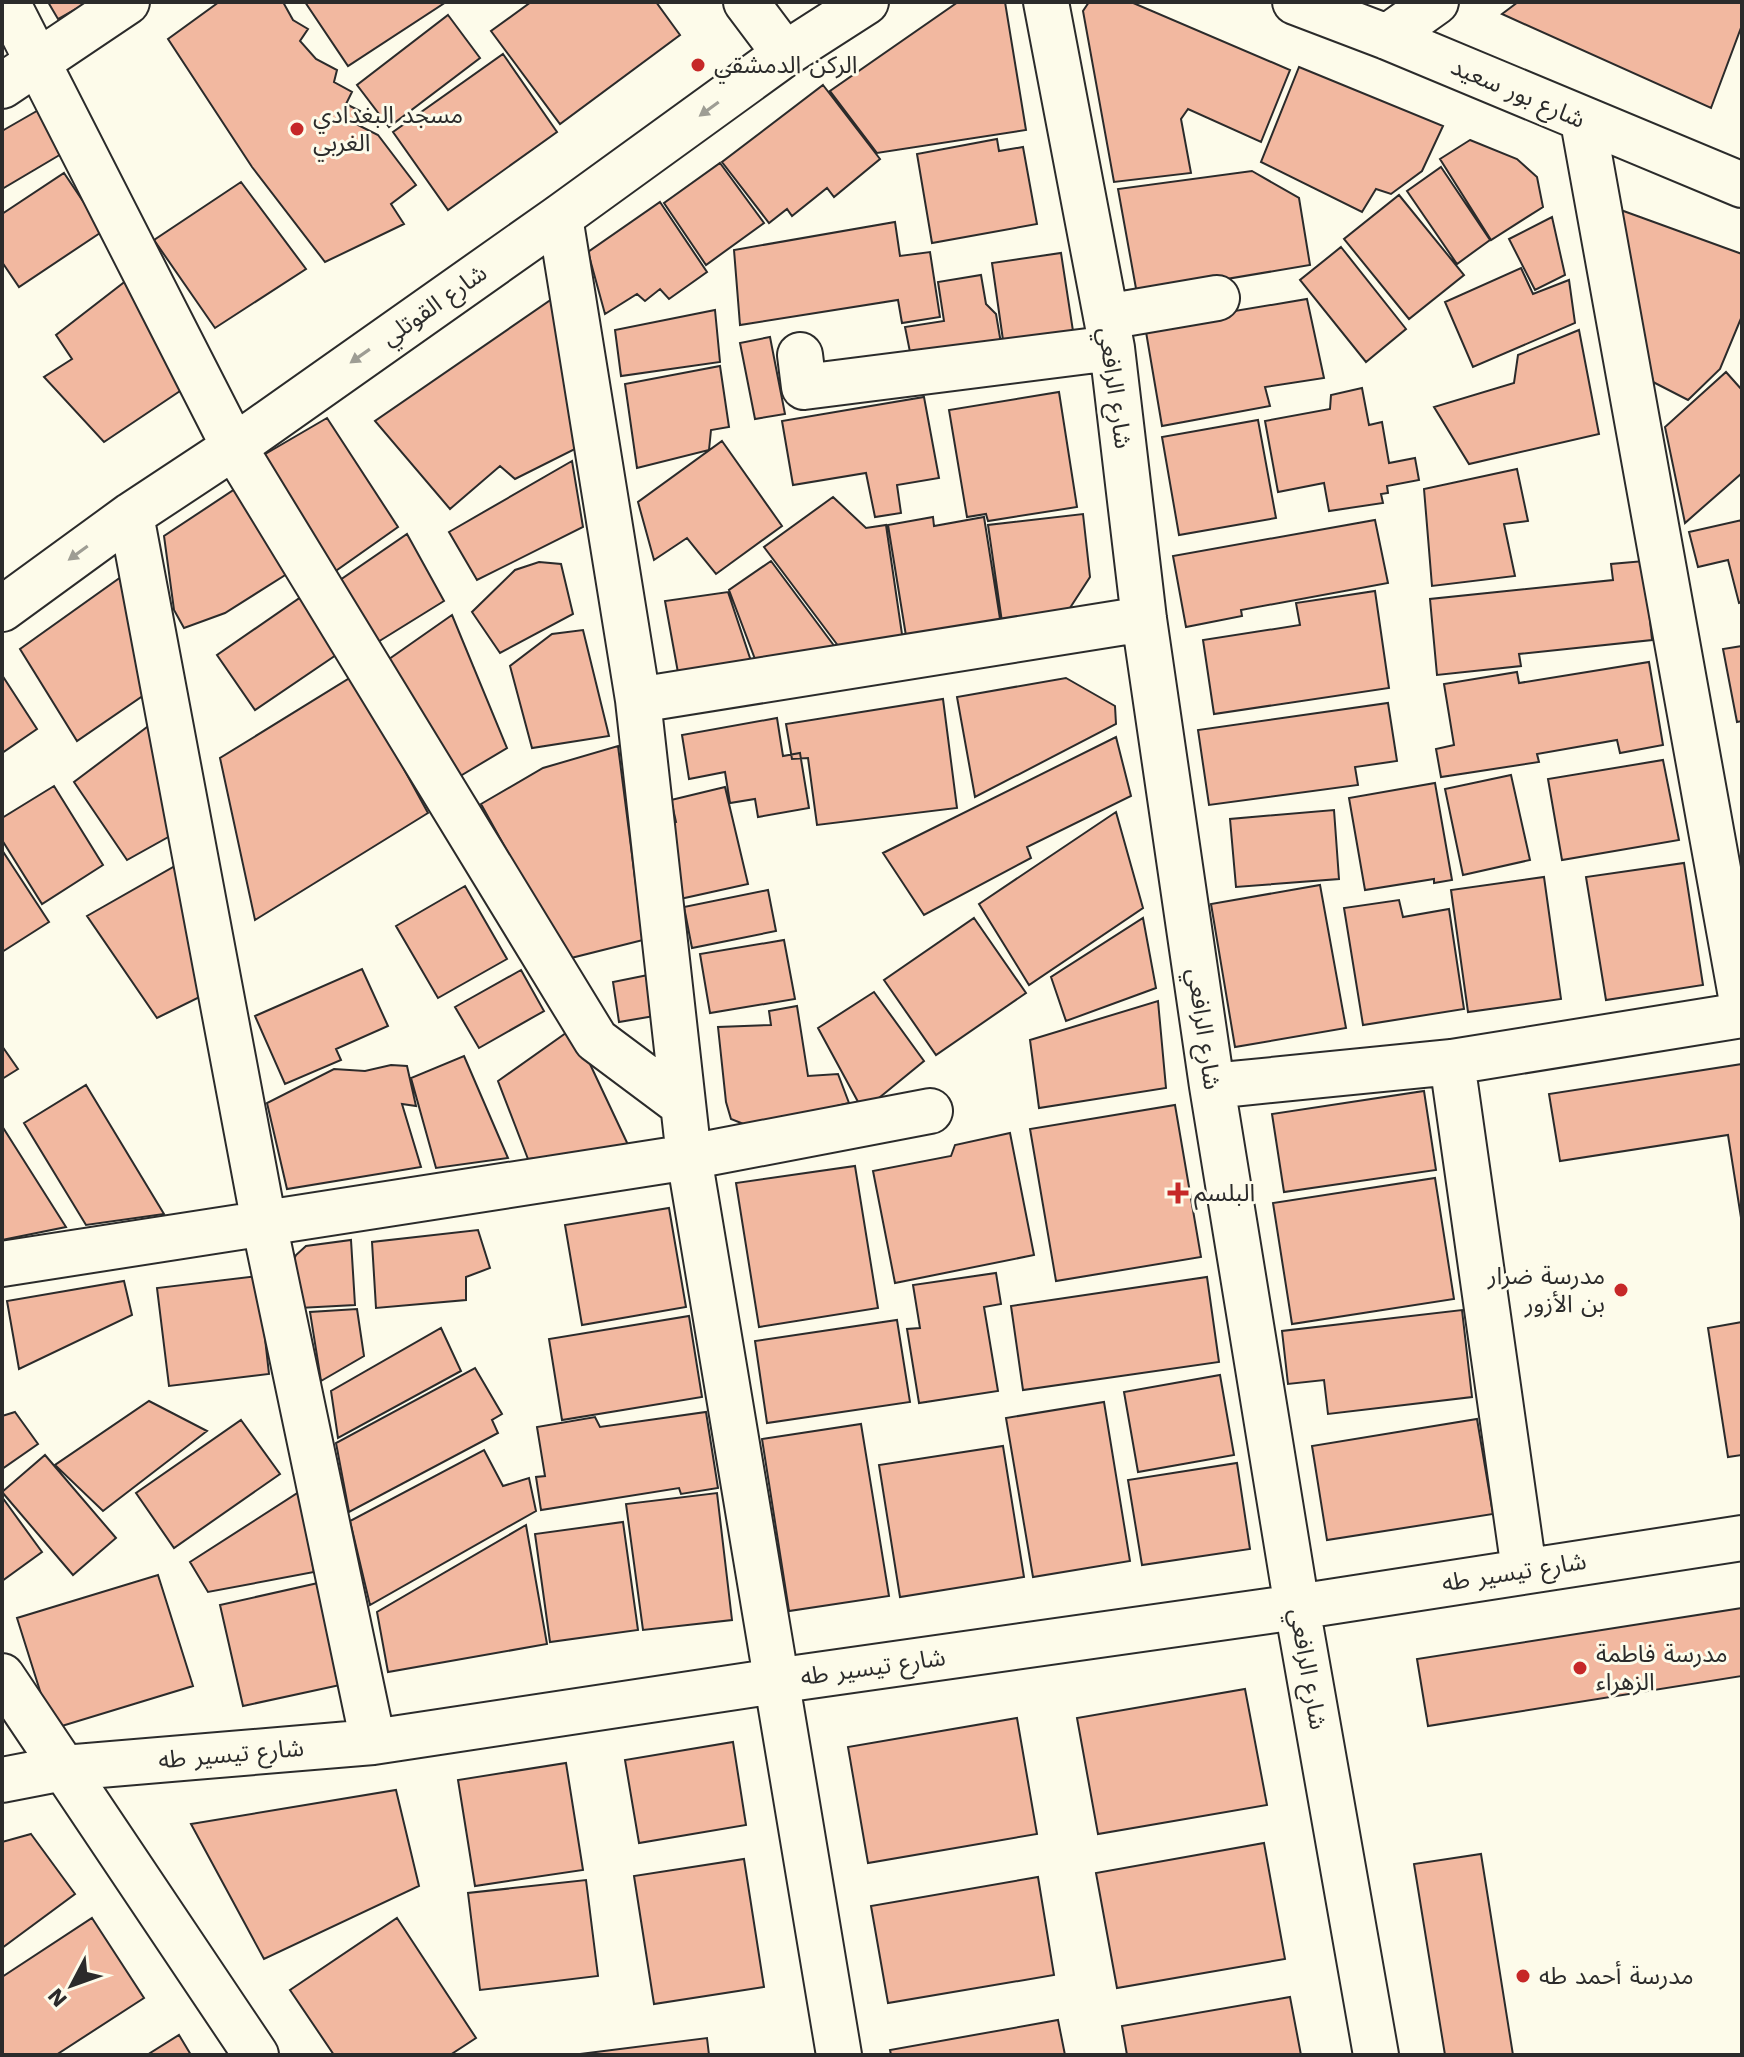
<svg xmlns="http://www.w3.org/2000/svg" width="1744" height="2057" font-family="'Work Sans','Noto Sans Arabic',sans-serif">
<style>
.building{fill:#f2b8a0;stroke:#2b2b2b;stroke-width:2}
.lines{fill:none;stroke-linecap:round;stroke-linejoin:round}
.minor-casing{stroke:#2b2b2b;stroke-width:48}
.minor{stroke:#fdfbea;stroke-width:44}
.oneway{fill:#9e9d94}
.poi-dot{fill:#c62828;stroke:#fdfbea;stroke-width:3}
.labels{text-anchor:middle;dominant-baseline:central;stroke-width:6;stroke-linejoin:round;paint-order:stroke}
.poi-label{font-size:24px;fill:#2b2b2b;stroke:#fdfbea;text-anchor:start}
.street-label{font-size:24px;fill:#2b2b2b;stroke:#fdfbea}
</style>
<rect width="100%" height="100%" fill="#fdfbea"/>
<path class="building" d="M 48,2 L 88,2 L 58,19 Z
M 219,2 L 283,2 L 293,20 L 308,29 L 300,41 L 316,59 L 337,70 L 334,82 L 352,92 L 346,104 L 360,111 L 354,123 L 378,135 L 416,185 L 391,204 L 404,224 L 325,262 L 252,167 L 168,39 Z
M 305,2 L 446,2 L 348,66 Z
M 531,2 L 656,2 L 680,35 L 560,124 L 491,31 Z
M 958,2 L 1005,2 L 1026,130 L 877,153 L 830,91 Z
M 1089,2 L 1131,2 L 1290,70 L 1261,142 L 1188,109 L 1181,119 L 1191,173 L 1114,182 L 1083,11 Z
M 1518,2 L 1742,2 L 1742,25 L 1711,108 L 1502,14 Z
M 448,15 L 480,58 L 389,127 L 357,85 Z
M 503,54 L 557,132 L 448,210 L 393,132 Z
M 1299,67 L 1443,126 L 1422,171 L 1391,194 L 1376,189 L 1362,212 L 1261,162 Z
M 823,85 L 880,159 L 834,197 L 827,188 L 792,216 L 787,209 L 769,223 L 722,162 Z
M 42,108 L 68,150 L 2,189 L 2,131 Z
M 997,139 L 999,151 L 1023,147 L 1037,224 L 932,243 L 917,154 Z
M 1470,140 L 1517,159 L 1537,177 L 1543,207 L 1491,240 L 1440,159 Z
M 720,163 L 764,223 L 706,265 L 664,203 Z
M 1441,167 L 1490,240 L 1457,264 L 1407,191 Z
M 1252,171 L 1299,198 L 1310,265 L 1137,294 L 1118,189 Z
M 64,173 L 103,231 L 19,287 L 2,262 L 2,214 Z
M 241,182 L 306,269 L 215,328 L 154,240 Z
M 1399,195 L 1464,275 L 1409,319 L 1344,239 Z
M 660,202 L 707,272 L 669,299 L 660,289 L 645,301 L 637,294 L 605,314 L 588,252 Z
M 1618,209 L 1742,254 L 1742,316 L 1720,369 L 1688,400 L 1653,382 Z
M 1552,217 L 1565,275 L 1535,290 L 1509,239 Z
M 895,222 L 900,256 L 930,252 L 940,317 L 902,323 L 898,300 L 740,325 L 734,250 Z
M 1341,247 L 1406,329 L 1366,362 L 1300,280 Z
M 1061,253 L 1075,344 L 1005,354 L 992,263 Z
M 1521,268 L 1533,294 L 1569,280 L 1575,323 L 1473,367 L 1445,302 Z
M 981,275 L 986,304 L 996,314 L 1003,355 L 910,352 L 905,327 L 944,321 L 938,282 Z
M 127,280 L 189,385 L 104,442 L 44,377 L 72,359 L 56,335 Z
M 552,299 L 581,446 L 515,479 L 500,466 L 450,509 L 375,421 Z
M 1307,299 L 1324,378 L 1265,387 L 1270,406 L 1162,426 L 1145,326 Z
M 715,310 L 720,362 L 621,376 L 615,330 Z
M 1579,330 L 1599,434 L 1469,464 L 1434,407 L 1514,383 L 1518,355 Z
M 770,337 L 785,414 L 755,419 L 740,343 Z
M 720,366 L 729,427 L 711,430 L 709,450 L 637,468 L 625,384 Z
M 1726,372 L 1742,390 L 1742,473 L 1685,523 L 1665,427 Z
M 1362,388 L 1369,425 L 1382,422 L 1389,463 L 1415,458 L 1419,480 L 1387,486 L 1388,493 L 1381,494 L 1383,503 L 1329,511 L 1324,483 L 1278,492 L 1265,421 L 1330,409 L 1331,395 Z
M 1059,392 L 1077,507 L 988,521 L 986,514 L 967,517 L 949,410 Z
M 924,397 L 939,478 L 897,485 L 901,513 L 875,517 L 866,473 L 793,485 L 782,421 Z
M 327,418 L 398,527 L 320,582 L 255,460 Z
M 1258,420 L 1276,518 L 1179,535 L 1162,437 Z
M 722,441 L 782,526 L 716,574 L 687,538 L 654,560 L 638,502 Z
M 572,461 L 583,527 L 477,580 L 449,532 Z
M 1517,469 L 1528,521 L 1504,524 L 1515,576 L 1432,586 L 1424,489 Z
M 238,487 L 290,572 L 225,613 L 184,628 L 174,610 L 164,536 Z
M 833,497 L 866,528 L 886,525 L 903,641 L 842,651 L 764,547 Z
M 1083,514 L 1090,577 L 1066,614 L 1002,622 L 988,525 Z
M 933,517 L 934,526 L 984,517 L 1001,625 L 907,642 L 888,525 Z
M 1375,520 L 1388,583 L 1241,610 L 1242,616 L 1186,627 L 1173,556 Z
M 1742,520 L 1742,602 L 1739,603 L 1728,560 L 1698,567 L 1689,532 Z
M 407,534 L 444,601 L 373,645 L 327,589 Z
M 771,561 L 838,651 L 758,667 L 729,590 Z
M 1644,561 L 1652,640 L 1519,654 L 1521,666 L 1437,675 L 1430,599 L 1613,580 L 1611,564 Z
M 539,562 L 561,564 L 573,614 L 500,653 L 472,612 L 515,570 Z
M 121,577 L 144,695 L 77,741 L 20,649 Z
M 1375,591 L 1389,688 L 1214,714 L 1203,640 L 1300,625 L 1296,603 Z
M 728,592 L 753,667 L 679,678 L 665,601 Z
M 301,597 L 339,653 L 255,710 L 217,655 Z
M 452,615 L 507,748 L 452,781 L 382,664 Z
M 583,630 L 609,736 L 532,748 L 510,666 L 552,634 Z
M 1742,646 L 1742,721 L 1737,722 L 1723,649 Z
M 1649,662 L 1663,745 L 1620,753 L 1617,740 L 1537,754 L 1539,762 L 1441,777 L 1436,749 L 1454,745 L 1444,684 L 1517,672 L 1519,683 Z
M 2,675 L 37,729 L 2,753 Z
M 353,676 L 428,813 L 255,920 L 220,758 Z
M 1066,678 L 1115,706 L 1116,724 L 975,797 L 957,697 Z
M 943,699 L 957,808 L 817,825 L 808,758 L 792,759 L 786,724 Z
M 1388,703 L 1397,761 L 1355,767 L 1358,785 L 1209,805 L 1198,730 Z
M 777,718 L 783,756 L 800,753 L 809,808 L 758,817 L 755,799 L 730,803 L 725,772 L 689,779 L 682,735 Z
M 155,721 L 179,831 L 127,860 L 74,782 Z
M 1116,737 L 1131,796 L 1027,847 L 1031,858 L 924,915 L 883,853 Z
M 618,746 L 643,940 L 567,959 L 481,804 L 543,768 Z
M 1663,760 L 1679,840 L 1562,860 L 1548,779 Z
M 1511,775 L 1530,860 L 1463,875 L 1445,789 Z
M 1435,783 L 1452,880 L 1434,883 L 1434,879 L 1365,890 L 1349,798 Z
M 54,786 L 103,865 L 42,904 L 2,840 L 2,818 Z
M 725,787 L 748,884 L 671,901 L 653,827 L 676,822 L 671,800 Z
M 1334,810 L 1339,879 L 1236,887 L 1230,819 Z
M 1116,812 L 1143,908 L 1029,985 L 979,904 Z
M 2,850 L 49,922 L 2,952 Z
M 1684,863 L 1703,985 L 1606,1000 L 1586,877 Z
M 175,866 L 222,986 L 157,1018 L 87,916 Z
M 1544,877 L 1561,999 L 1468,1012 L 1451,890 Z
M 1320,885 L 1346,1028 L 1235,1047 L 1211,904 Z
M 465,886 L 507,959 L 438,998 L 396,926 Z
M 768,890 L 776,931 L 692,948 L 684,907 Z
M 1399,900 L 1403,917 L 1449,909 L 1464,1009 L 1363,1025 L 1344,908 Z
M 974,918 L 1026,993 L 936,1055 L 884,980 Z
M 1143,918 L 1156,988 L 1066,1021 L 1051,977 Z
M 784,940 L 795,999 L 710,1013 L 700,954 Z
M 362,969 L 388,1026 L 336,1049 L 341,1060 L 285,1084 L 255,1016 Z
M 521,970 L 544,1011 L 479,1048 L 455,1007 Z
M 653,974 L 660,1015 L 619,1022 L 613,982 Z
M 874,992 L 924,1061 L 863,1111 L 818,1028 Z
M 1158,1001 L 1166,1088 L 1039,1108 L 1030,1040 Z
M 797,1006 L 808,1076 L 838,1074 L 849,1103 L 751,1127 L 731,1119 L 726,1102 L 718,1027 L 771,1025 L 769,1011 Z
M 573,1028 L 630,1149 L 528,1159 L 498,1081 Z
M 2,1046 L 18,1069 L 2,1079 Z
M 464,1056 L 508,1158 L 436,1168 L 411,1078 Z
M 1742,1064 L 1742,1224 L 1728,1135 L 1560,1161 L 1549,1094 Z
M 391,1065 L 407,1066 L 416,1106 L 402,1104 L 421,1167 L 287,1189 L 267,1103 L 334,1069 L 365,1071 Z
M 86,1085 L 164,1214 L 86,1225 L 24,1123 Z
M 1424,1091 L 1436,1170 L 1284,1192 L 1272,1114 Z
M 1175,1105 L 1201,1257 L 1056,1281 L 1030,1129 Z
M 2,1126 L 66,1227 L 2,1240 Z
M 1010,1133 L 1034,1255 L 895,1283 L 873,1171 L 951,1156 L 955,1145 Z
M 855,1166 L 878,1308 L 759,1327 L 736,1183 Z
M 1435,1178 L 1454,1299 L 1292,1324 L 1273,1203 Z
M 669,1208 L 686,1307 L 582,1325 L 565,1225 Z
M 478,1230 L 490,1268 L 466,1277 L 466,1300 L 376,1308 L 372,1242 Z
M 351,1240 L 355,1305 L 299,1308 L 291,1265 L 296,1255 L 306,1246 Z
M 996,1273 L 1001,1304 L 984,1307 L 998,1391 L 919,1403 L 907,1329 L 920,1328 L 913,1285 Z
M 258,1276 L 269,1374 L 169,1386 L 157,1288 Z
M 1207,1277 L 1219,1362 L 1023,1390 L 1011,1306 Z
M 124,1281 L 132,1315 L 19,1369 L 7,1301 Z
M 357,1309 L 364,1356 L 321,1381 L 310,1312 Z
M 1462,1310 L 1472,1397 L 1328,1414 L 1324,1380 L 1288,1384 L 1282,1331 Z
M 689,1316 L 702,1397 L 562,1420 L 549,1339 Z
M 897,1320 L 910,1402 L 767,1423 L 755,1341 Z
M 1742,1322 L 1742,1455 L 1728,1457 L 1708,1328 Z
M 441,1328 L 461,1371 L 338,1438 L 331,1391 Z
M 475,1368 L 502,1414 L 492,1420 L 498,1433 L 349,1512 L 336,1443 Z
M 1220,1375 L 1234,1455 L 1138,1472 L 1124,1392 Z
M 149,1401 L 207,1431 L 103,1511 L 55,1465 Z
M 1104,1402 L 1130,1561 L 1033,1577 L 1006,1418 Z
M 15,1412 L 38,1444 L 2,1469 L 2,1416 Z
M 706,1412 L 718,1488 L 681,1494 L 679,1488 L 541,1510 L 536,1477 L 545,1476 L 537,1427 L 595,1417 L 600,1427 Z
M 1477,1419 L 1493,1514 L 1327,1540 L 1312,1446 Z
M 241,1420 L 280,1474 L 174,1548 L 136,1493 Z
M 861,1424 L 889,1596 L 789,1611 L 762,1439 Z
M 1003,1446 L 1024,1577 L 900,1597 L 879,1465 Z
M 484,1450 L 503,1486 L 529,1478 L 536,1511 L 370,1605 L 350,1521 Z
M 45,1455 L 116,1538 L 73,1575 L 2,1492 Z
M 1237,1463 L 1250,1549 L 1142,1565 L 1128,1480 Z
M 299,1492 L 314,1572 L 208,1592 L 190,1562 Z
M 717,1493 L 732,1620 L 643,1630 L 626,1504 Z
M 2,1497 L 42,1552 L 2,1581 Z
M 623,1522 L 638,1630 L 550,1642 L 535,1534 Z
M 526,1525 L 547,1644 L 388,1672 L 377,1612 Z
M 158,1575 L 193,1686 L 52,1729 L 17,1618 Z
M 318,1583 L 340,1685 L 243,1706 L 220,1605 Z
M 1742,1608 L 1742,1676 L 1428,1726 L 1417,1659 Z
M 1245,1689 L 1267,1805 L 1098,1834 L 1077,1718 Z
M 1017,1718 L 1037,1834 L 868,1863 L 848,1747 Z
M 733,1742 L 746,1825 L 639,1843 L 625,1760 Z
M 566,1763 L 583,1870 L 475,1886 L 458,1780 Z
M 396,1790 L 419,1886 L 264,1959 L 191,1824 Z
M 31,1834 L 75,1894 L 2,1948 L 2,1842 Z
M 1264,1843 L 1285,1959 L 1117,1988 L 1096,1873 Z
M 1481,1854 L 1513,2055 L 1445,2055 L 1414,1864 Z
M 744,1859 L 764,1987 L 654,2004 L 634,1876 Z
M 1038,1877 L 1054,1975 L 888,2003 L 871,1906 Z
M 586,1880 L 598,1976 L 480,1990 L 468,1893 Z
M 92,1918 L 144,1998 L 56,2055 L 2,2055 L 2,1977 Z
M 397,1918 L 476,2038 L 450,2055 L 334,2055 L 290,1990 Z
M 1290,1997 L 1301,2055 L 1127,2055 L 1122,2026 Z
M 1058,2020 L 1065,2055 L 891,2055 L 890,2050 Z
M 179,2035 L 191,2055 L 147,2055 Z
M 707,2038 L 709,2055 L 580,2054 Z"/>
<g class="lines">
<g class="minor-casing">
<path id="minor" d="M 7,2 L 234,447 L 596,1040 L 683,1105
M 746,2 L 785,54
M 1046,2 L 1112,348 L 1144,619 L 1212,1086 L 1297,1607 L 1376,2055
M 1295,2 L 1387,37 L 1742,185
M 1387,37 L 1436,2
M 2,86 L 127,2
M 1583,121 L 1742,1002
M 560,217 L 638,700 L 689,1157 L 839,2055
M 1106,317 L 1217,298
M 800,355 L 804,387 L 1112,348
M 131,515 L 264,1223 L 373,1742
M 2,609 L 131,515 L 234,447 L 560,217 L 785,54 L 866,2
M 638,700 L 1144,619
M 1452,1062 L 1524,1570
M 1212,1086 L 1452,1062 L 1742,1015
M 2,1264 L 689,1157 L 930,1111
M 2,1676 L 256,2055
M 2,1780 L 64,1768 L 373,1742 L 775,1681 L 1297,1607 L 1742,1538"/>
</g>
<use href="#minor" class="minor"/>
</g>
<defs><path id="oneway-solid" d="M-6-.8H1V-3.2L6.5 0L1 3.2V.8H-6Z" transform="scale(2)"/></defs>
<g class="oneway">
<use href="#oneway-solid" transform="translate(709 109) rotate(144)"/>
<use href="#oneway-solid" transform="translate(360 356) rotate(145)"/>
<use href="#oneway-solid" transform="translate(78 553) rotate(144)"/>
</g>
<g class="poi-dot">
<circle cx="698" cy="65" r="8"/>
<circle cx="297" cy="129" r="8"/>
<path d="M1174 1181h8v8h8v8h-8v8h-8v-8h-8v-8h8z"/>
<circle cx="1621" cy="1290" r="8"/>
<circle cx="1580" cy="1668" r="8"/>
<circle cx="1523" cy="1976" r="8"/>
</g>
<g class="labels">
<g class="poi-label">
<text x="714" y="65">الركن الدمشقي</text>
<text x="313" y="115">مسجد البغدادي<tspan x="313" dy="28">الغربي</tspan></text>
<text x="1194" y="1193">البلسم</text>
<text x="1605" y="1276" text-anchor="end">مدرسة ضرار<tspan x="1605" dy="28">بن الأزور</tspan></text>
<text x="1596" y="1654">مدرسة فاطمة<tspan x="1596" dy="28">الزهراء</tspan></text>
<text x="1539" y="1976">مدرسة أحمد طه</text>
</g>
<g class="street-label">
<text transform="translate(1518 93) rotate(23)">شارع بور سعيد</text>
<text transform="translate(434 305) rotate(-35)">شارع القوتلي</text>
<text transform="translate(1115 388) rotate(82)">شارع الرافعي</text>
<text transform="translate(1204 1029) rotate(82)">شارع الرافعي</text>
<text transform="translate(1514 1572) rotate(-9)">شارع تيسير طه</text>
<text transform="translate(873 1667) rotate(-8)">شارع تيسير طه</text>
<text transform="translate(1308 1669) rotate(80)">شارع الرافعي</text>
<text transform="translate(231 1754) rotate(-5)">شارع تيسير طه</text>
</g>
</g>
<rect width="1744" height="2057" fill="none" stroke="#2b2b2b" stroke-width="8"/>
<g transform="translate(72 1985) rotate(229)" stroke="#fdfbea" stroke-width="6" paint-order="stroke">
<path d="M0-6L14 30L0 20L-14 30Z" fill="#2b2b2b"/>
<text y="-12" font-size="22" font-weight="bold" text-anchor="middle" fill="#2b2b2b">N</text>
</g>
</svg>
